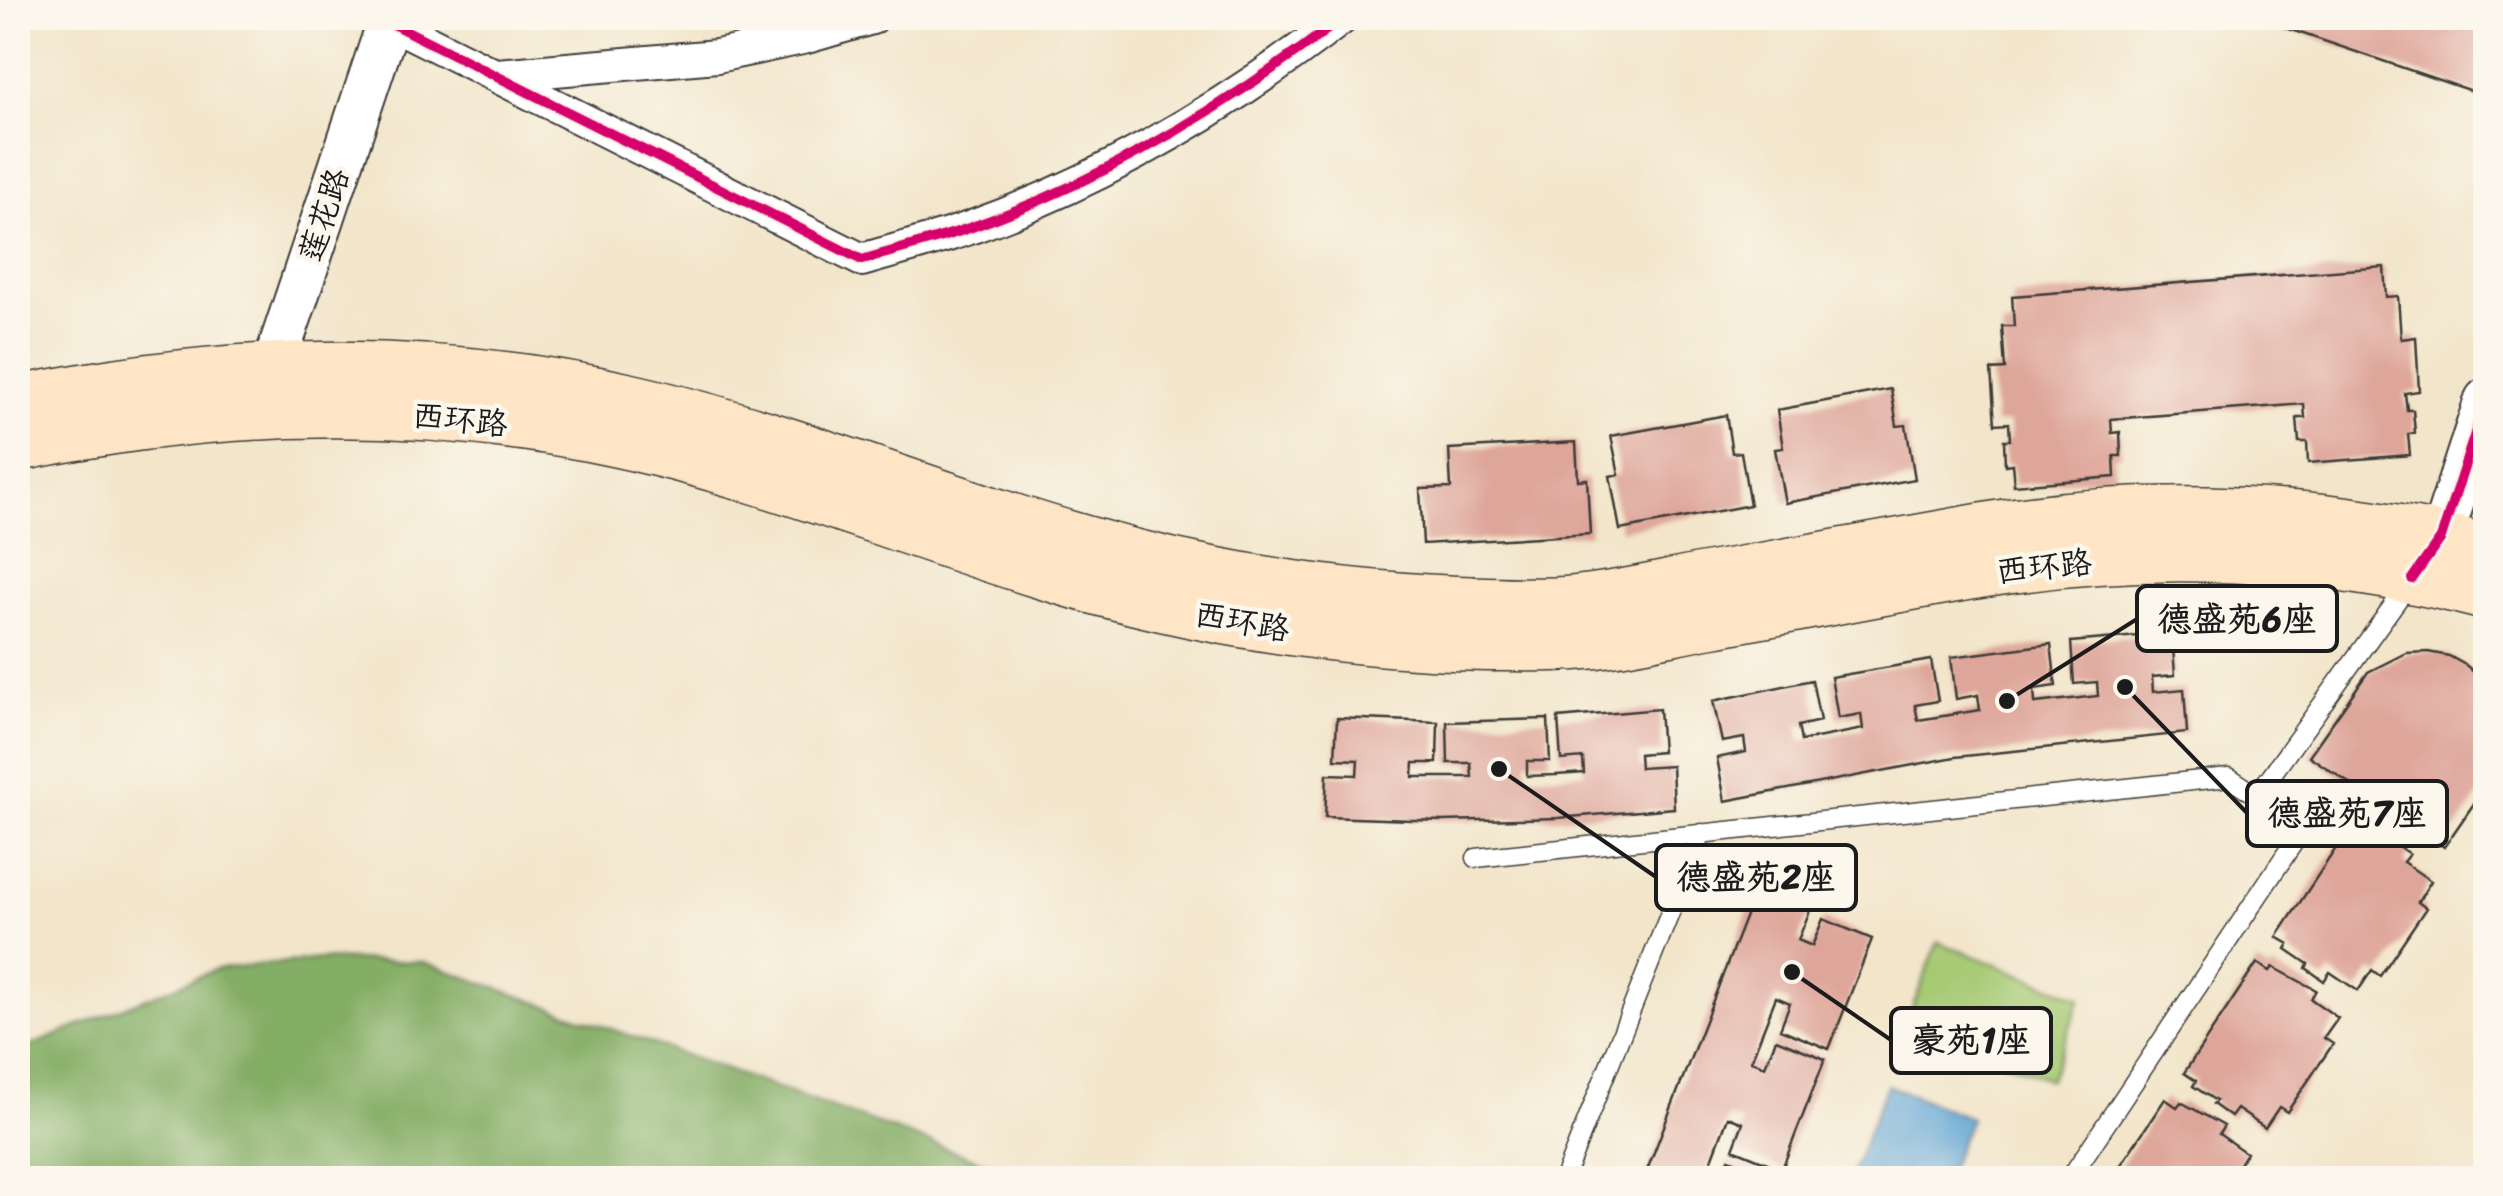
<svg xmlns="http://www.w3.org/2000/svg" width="2503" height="1196" font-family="Sriracha,'LXGW WenKai TC',sans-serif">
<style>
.green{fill:#a6c973;stroke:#617248;stroke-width:2.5}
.forest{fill:#84ad65;stroke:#506440;stroke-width:2.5}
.water{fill:#5da3d3;stroke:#3c6078;stroke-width:2.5}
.building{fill:#dea59a}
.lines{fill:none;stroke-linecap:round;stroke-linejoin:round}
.service-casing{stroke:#3c3a36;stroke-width:21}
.minor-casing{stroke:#3c3a36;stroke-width:36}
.tertiary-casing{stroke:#3c3a36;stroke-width:46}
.secondary-casing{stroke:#3c3a36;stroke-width:51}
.service{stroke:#fff;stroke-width:18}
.minor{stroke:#fff;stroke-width:32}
.tertiary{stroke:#fff;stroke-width:42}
.secondary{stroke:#fde5c5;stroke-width:48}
.cycleway-casing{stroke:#fbf7ec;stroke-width:16}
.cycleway{stroke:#d6006c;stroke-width:10}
.labels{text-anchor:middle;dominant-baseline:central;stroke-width:9;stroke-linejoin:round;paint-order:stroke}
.street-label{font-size:32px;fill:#1c1c1c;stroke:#fbf7ec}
.leader{fill:none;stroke:#1c1c1c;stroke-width:4}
.callout-dot{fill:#1c1c1c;stroke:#fbf7ec;stroke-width:4}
.callout{fill:#fbf7ec;stroke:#1c1c1c;stroke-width:4}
.callout-label{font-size:35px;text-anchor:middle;font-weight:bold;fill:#1c1c1c}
</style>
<rect width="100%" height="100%" fill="#fbf7ec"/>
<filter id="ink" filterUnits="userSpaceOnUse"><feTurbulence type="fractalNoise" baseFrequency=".01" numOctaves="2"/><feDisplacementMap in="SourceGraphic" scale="20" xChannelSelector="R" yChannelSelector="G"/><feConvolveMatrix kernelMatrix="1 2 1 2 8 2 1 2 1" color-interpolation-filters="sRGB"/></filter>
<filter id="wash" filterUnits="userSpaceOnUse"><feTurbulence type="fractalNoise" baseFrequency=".0048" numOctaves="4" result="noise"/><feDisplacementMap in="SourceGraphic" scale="40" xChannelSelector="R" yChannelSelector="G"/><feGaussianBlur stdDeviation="2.25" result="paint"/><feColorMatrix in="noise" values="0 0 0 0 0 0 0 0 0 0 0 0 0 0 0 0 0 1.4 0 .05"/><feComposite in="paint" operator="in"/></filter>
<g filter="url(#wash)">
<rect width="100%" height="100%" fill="#f2e5ca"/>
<path class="green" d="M 1938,942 L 2081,998 L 2050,1080 L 1906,1024 Z"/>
<path class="forest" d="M 320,959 L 424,962 L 1029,1178 L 18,1178 L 18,1051 L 217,969 Z"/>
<path class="water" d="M 1887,1085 L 1970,1118 L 1946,1178 L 1850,1178 Z"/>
<g id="blocks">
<path class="building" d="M 2256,18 L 2486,18 L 2486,96 Z
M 2384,267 L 2386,297 L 2398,296 L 2401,339 L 2416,337 L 2419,391 L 2405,393 L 2407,410 L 2413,410 L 2415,433 L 2408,434 L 2410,455 L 2308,463 L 2307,442 L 2299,442 L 2297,418 L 2305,418 L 2304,404 L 2111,419 L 2112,433 L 2120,432 L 2121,456 L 2114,456 L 2115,477 L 2014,485 L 2012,464 L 2005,465 L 2004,440 L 2010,440 L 2009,423 L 1995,424 L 1991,370 L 2005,369 L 2002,326 L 2014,326 L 2012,296 Z
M 1891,389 L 1897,426 L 1906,425 L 1915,479 L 1785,503 L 1775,449 L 1783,448 L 1777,410 Z
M 1726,415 L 1732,453 L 1741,452 L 1750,505 L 1620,530 L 1610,476 L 1619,474 L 1611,436 Z
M 1576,442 L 1578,480 L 1587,479 L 1590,534 L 1423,544 L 1420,489 L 1451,488 L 1449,449 Z
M 2172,633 L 2175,675 L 2152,677 L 2153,692 L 2184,689 L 2187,733 L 1955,757 L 1725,801 L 1717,758 L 1746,752 L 1744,738 L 1722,742 L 1713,701 L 1812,680 L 1820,721 L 1798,726 L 1801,741 L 1863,729 L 1861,714 L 1838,718 L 1831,677 L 1931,660 L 1938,701 L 1915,705 L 1918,720 L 1980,710 L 1978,695 L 1956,699 L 1951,657 L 2051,644 L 2056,686 L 2034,689 L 2035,703 L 2098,696 L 2097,682 L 2074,684 L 2071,642 Z
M 2428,652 L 2449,656 L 2467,666 L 2486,683 L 2486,786 L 2444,847 L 2309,756 L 2368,672 L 2406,653 Z
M 1659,709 L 1662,752 L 1639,754 L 1640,768 L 1672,766 L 1674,808 L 1558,818 L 1442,821 L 1325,817 L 1327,774 L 1357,775 L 1358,760 L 1335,759 L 1337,718 L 1438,722 L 1437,763 L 1414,763 L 1413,777 L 1472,777 L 1471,763 L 1448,763 L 1447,722 L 1548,719 L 1550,761 L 1527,761 L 1527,776 L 1556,775 L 1584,773 L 1583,758 L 1561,760 L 1558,718 Z
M 2350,827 L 2362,835 L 2365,830 L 2388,845 L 2391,841 L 2409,854 L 2403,862 L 2431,881 L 2418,902 L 2426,908 L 2380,976 L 2372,970 L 2358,991 L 2330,972 L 2324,981 L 2306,968 L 2308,964 L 2286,949 L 2289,944 L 2277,937 Z
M 1759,882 L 1813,903 L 1798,940 L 1812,946 L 1823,919 L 1872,939 L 1829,1049 L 1780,1029 L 1790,1003 L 1776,997 L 1751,1061 L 1765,1066 L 1776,1039 L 1825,1059 L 1782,1169 L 1733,1149 L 1743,1123 L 1728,1117 L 1705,1178 L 1644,1178 Z
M 2257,963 L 2270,971 L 2273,967 L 2316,990 L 2311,999 L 2338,1018 L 2324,1038 L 2333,1044 L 2287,1112 L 2279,1107 L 2265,1128 L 2237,1109 L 2231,1117 L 2213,1104 L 2216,1101 L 2193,1086 L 2196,1081 L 2184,1073 Z
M 2165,1099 L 2177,1107 L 2181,1102 L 2224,1126 L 2219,1134 L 2246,1153 L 2233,1174 L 2239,1178 L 2112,1178 Z
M 1729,1159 L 1777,1178 L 1721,1178 Z"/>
</g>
</g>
<g filter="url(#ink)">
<use href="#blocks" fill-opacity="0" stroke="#3c3a36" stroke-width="2.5"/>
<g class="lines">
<g class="service-casing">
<path id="service" d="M 2257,795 L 2408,585
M 1476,858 L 2229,777 L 2304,827 L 2070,1178
M 1564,1178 L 1702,833"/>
</g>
<g class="minor-casing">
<path id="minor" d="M 389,22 L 862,260 C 899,249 936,240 972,227 C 1107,179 1229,105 1342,18
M 497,75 L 717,56 L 807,37 L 872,18"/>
</g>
<g class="tertiary-casing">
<path id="tertiary" d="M 263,398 L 390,18
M 2421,566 L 2441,538 L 2486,400"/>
</g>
<g class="secondary-casing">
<path id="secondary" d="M 18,400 C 220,358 429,352 631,398 C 803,437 966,511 1137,554 C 1251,583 1369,598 1487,601 C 1515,602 1546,603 1575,600 C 1620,596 1666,584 1711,576 C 1798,560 1885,544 1972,529 C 2139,499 2321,505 2486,548
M 18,447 C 217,406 419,400 618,443 C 762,474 899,531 1040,574 C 1184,619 1335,644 1487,647 C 1516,647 1546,648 1575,646 C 1620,643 1667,631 1712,623 C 1803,607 1894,588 1985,573 C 2150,546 2323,554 2486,596"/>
</g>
<use href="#service" class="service"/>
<use href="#minor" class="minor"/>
<use href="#tertiary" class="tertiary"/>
<use href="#secondary" class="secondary"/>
<g class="cycleway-casing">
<path id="cycleway" d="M 389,22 L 862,260 C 899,249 936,240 972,227 C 1107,179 1229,105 1342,18
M 2412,579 L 2441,538 L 2486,400"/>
</g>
<use href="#cycleway" class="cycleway"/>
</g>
</g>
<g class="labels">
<g class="street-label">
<text transform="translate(324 215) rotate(-72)">莲花路</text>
<text transform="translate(460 420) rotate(6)">西环路</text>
<text transform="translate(2044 567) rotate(-6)">西环路</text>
<text transform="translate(1242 622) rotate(10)">西环路</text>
</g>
</g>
<path class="leader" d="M2007 701L2137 619M2125 687L2247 813M1499 769L1656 877M1792 972L1891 1040"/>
<g class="callout-dot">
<circle cx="2007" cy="701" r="10"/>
<circle cx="2125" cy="687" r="10"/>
<circle cx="1499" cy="769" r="10"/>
<circle cx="1792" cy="972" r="10"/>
</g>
<g class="callout">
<rect x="2137" y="586" width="200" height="65" rx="10"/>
<rect x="2247" y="781" width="200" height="65" rx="10"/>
<rect x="1656" y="845" width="200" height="65" rx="10"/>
<rect x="1891" y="1008" width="160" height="65" rx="10"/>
</g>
<g class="callout-label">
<text x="2237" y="631">德盛苑6座</text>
<text x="2347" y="825">德盛苑7座</text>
<text x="1756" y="889">德盛苑2座</text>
<text x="1971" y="1052">豪苑1座</text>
</g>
<rect width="2503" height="1196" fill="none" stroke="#fbf7ec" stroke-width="60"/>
</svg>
